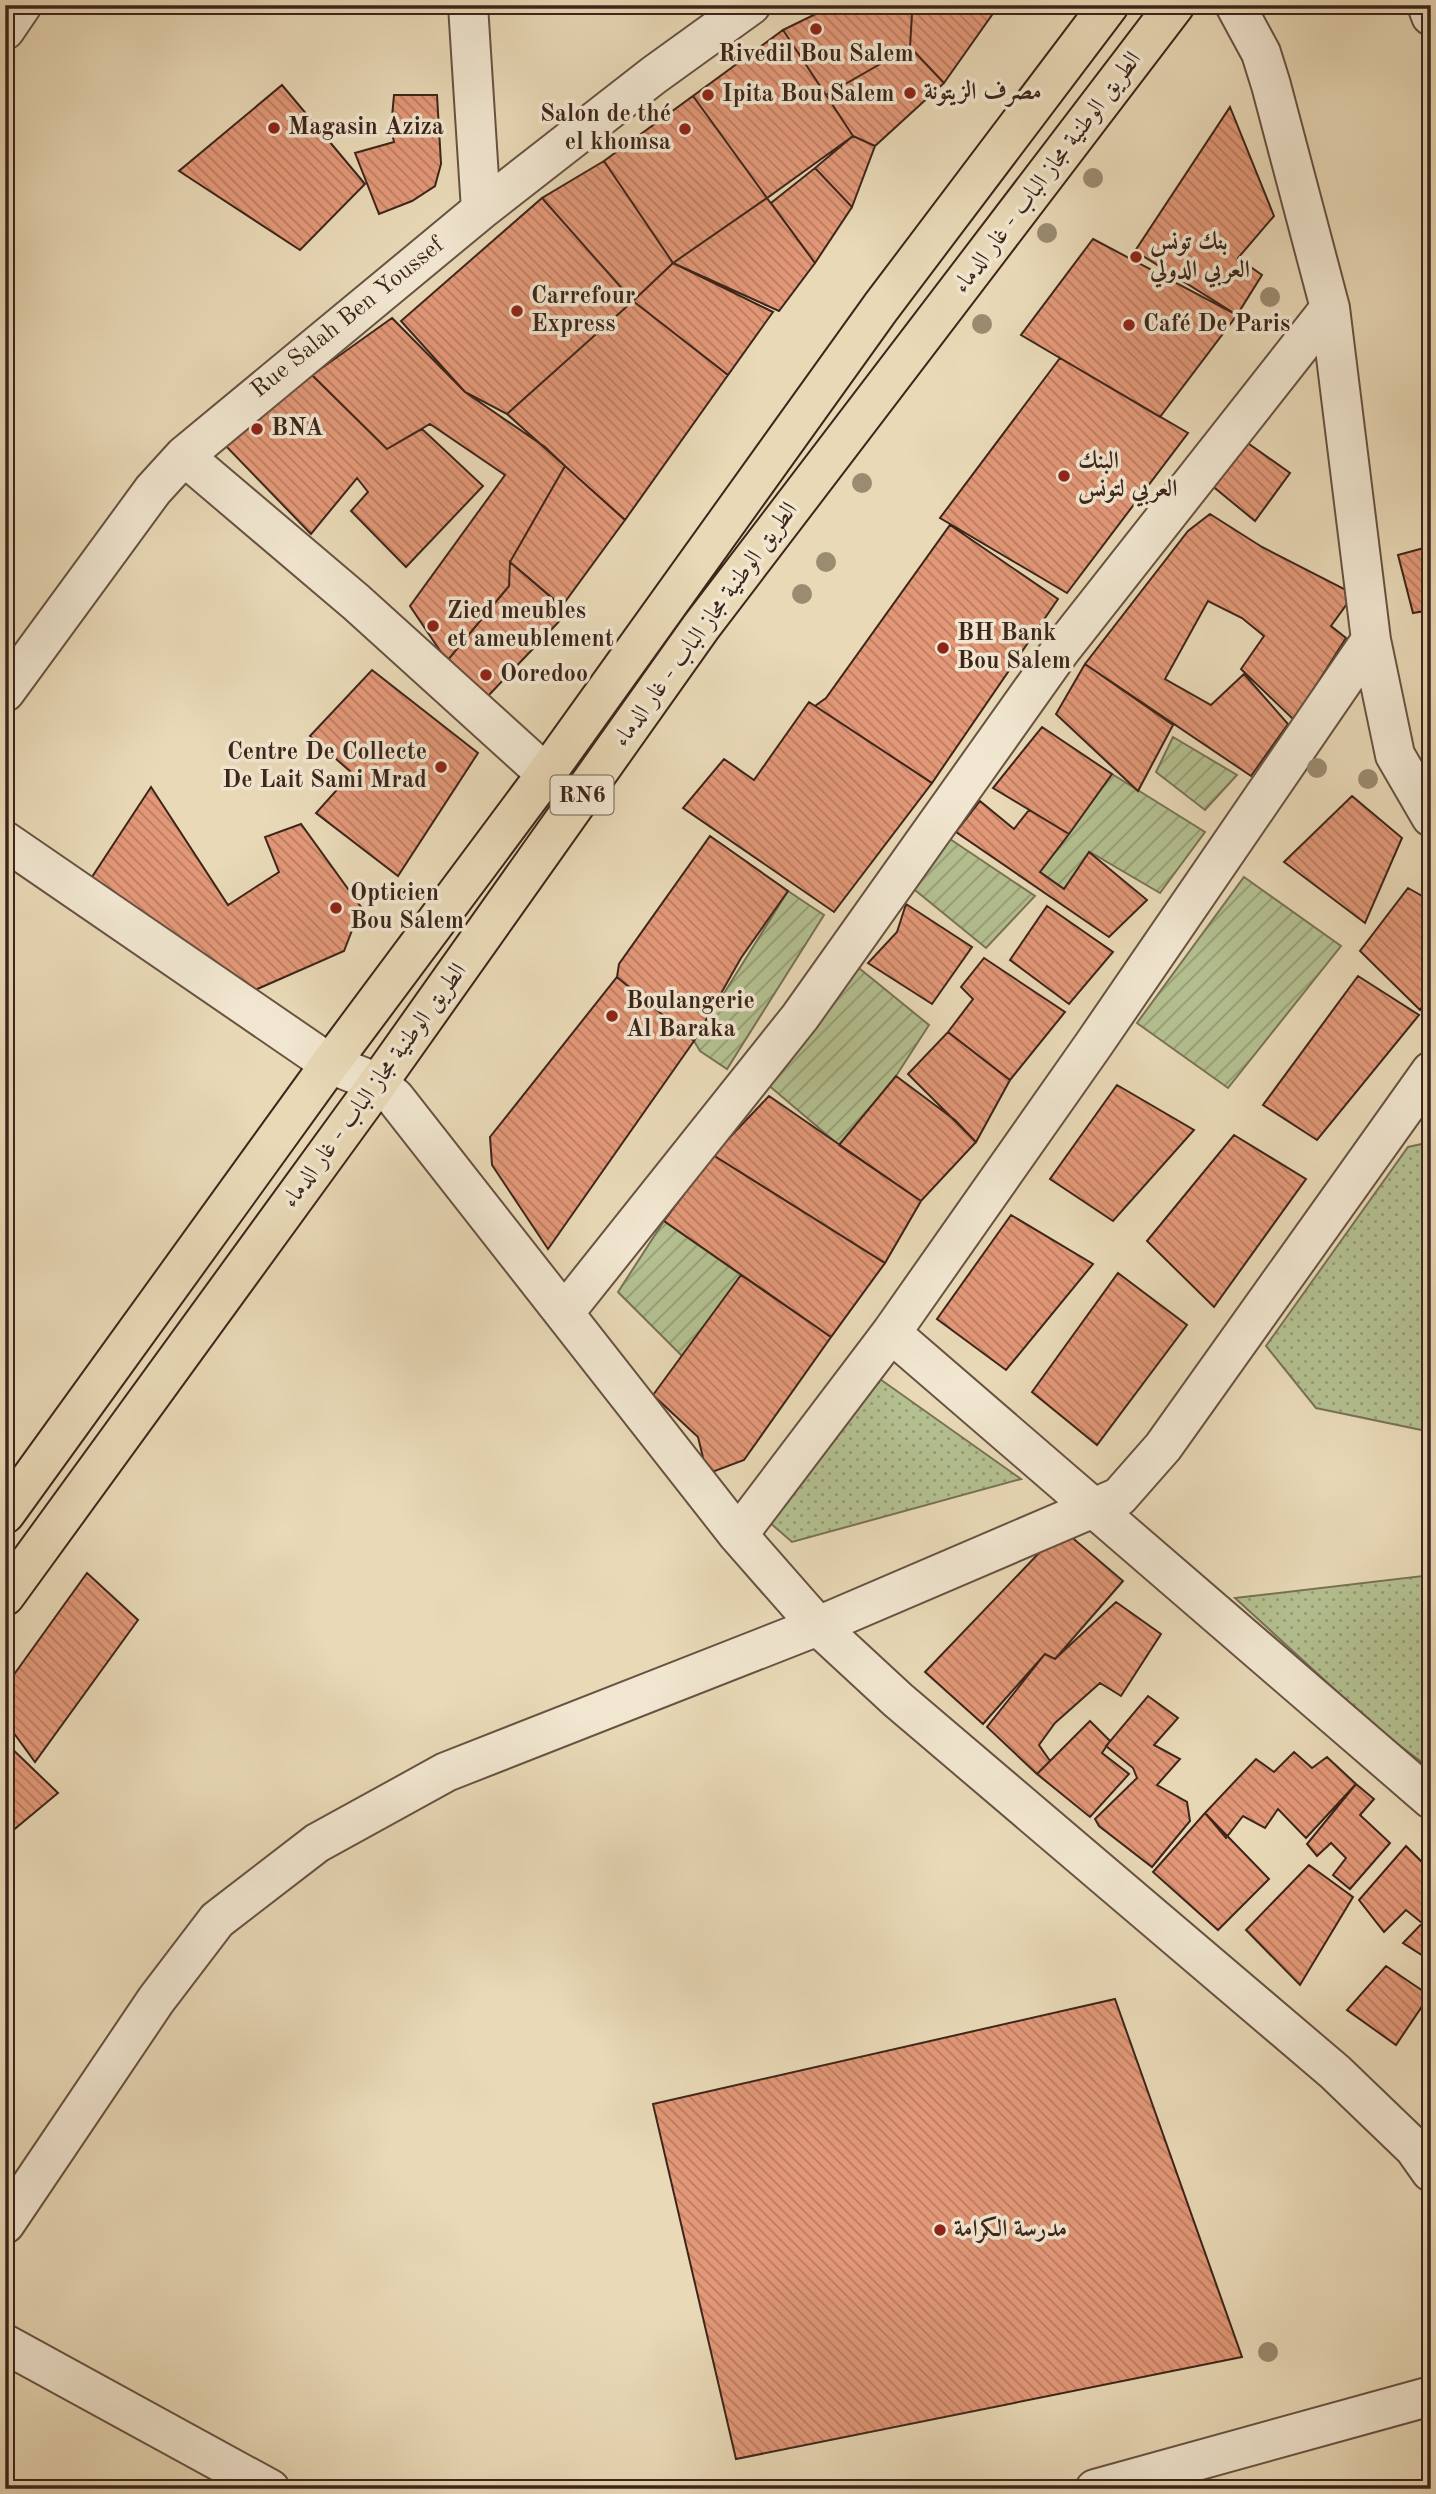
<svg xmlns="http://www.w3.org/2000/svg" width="1436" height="2494" font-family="'Old Standard TT',Amiri,serif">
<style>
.grass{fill:url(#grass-dots);stroke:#787256;stroke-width:2}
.garden{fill:url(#garden-furrows);stroke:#787256;stroke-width:2}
.building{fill:url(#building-back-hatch);stroke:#3d251b;stroke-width:2}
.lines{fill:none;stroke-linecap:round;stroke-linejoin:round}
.street-casing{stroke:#685242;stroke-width:42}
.primary-casing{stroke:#3d251b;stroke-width:42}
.street{stroke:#f1e6d0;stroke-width:38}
.primary{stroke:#e9d9b7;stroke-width:38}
.tree{fill:#9b8b71}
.poi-dot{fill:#8f2418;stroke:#f1e6d0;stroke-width:2.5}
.labels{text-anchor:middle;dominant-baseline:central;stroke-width:7;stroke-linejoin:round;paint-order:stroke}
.shield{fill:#f1e6d0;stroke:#735f51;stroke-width:2}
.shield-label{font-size:23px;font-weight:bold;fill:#3d251b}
.poi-label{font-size:24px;font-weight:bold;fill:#3d251b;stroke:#f1e6d0;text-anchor:start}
.street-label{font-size:24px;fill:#3d251b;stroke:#f1e6d0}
</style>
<defs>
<pattern id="grass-dots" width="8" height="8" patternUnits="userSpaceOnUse" patternTransform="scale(1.75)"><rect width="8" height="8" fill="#b4c090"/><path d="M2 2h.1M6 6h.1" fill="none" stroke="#949c75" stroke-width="1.8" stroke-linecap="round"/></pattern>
<pattern id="garden-furrows" width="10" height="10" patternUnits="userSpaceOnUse" patternTransform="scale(1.75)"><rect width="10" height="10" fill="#b4c090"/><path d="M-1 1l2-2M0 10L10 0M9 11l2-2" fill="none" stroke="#949c75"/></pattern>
<pattern id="building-back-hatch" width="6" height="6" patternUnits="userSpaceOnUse" patternTransform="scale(1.75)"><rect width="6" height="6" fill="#e39878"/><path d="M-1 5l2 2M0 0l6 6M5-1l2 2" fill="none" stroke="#b97c62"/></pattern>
</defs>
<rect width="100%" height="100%" fill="#e9d9b7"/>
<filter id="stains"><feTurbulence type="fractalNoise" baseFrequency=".00286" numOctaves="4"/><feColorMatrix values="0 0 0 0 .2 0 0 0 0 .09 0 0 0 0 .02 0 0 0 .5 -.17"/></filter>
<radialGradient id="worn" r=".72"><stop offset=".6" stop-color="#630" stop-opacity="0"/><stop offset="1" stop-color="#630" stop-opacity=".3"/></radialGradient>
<path class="grass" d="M 1431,1142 L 1431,1432 L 1316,1408 L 1266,1346 L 1408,1147 Z
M 870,1372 L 1021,1479 L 792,1542 L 768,1521 Z
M 1431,1575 L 1431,1769 L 1380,1731 L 1235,1598 Z"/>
<path class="garden" d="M 1173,737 L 1237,775 L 1205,810 L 1156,772 Z
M 1112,774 L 1205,832 L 1160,893 L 1090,852 L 1064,889 L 1040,872 Z
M 941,833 L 1035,896 L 986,948 L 910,886 Z
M 1244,877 L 1341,946 L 1228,1088 L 1137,1023 Z
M 788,891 L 824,915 L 727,1069 L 700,1051 L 694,1041 Z
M 854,964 L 929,1025 L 896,1076 L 839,1145 L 767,1084 L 818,1025 Z
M 664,1221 L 741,1275 L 685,1359 L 618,1292 Z"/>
<path class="building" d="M 834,5 L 907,5 L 912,14 L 910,47 L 826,95 L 783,30 Z
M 907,5 L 931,5 L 912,14 Z
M 931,5 L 999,5 L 944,83 L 910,47 L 912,14 Z
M 783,30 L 853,136 L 767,198 L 693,96 Z
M 910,47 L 944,83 L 875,146 L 853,136 L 826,95 Z
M 282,85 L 365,184 L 300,250 L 179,171 Z
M 394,95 L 437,95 L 441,164 L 435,186 L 412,201 L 379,214 L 355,153 L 394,142 L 391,128 Z
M 693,96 L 767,198 L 673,263 L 604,161 Z
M 1230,107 L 1274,216 L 1238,258 L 1262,275 L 1237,315 L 1135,251 Z
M 853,136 L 875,146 L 852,207 L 815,168 Z
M 604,161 L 673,263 L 633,301 L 542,198 Z
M 815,168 L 852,207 L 815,263 L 771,203 Z
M 542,198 L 633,301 L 507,414 L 465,392 L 401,321 Z
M 767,198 L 815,263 L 779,311 L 673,263 Z
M 1093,239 L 1237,315 L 1160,417 L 1021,335 Z
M 673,263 L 773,312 L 728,375 L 633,301 Z
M 633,301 L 728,375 L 625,520 L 507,414 Z
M 392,318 L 465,392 L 545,447 L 565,466 L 510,562 L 509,586 L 447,661 L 410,606 L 505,475 L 430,424 L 387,449 L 312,375 Z
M 1060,358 L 1188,433 L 1067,593 L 940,518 Z
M 312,375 L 387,449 L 422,429 L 483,486 L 406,567 L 351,511 L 368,492 L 357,478 L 311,534 L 220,440 Z
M 1242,439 L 1290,473 L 1255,521 L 1210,484 Z
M 565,466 L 625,520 L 562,606 L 510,562 Z
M 1210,514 L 1262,547 L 1354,594 L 1331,626 L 1346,638 L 1294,720 L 1241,669 L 1264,636 L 1242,618 L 1208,601 L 1165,679 L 1211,705 L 1244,674 L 1288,724 L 1251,776 L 1085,664 L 1188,531 Z
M 950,525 L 1058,599 L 932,783 L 815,706 L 826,698 Z
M 1431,546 L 1431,610 L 1413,613 L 1398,555 Z
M 510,562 L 568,612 L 488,696 L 447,661 L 509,586 Z
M 1085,664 L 1173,725 L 1138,791 L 1056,714 Z
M 372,670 L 478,753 L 398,876 L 316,813 L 352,773 L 310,736 Z
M 809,702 L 932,783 L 834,912 L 683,808 L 724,759 L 754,780 Z
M 1042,727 L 1112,774 L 1069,834 L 993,788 Z
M 151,787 L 228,905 L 279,872 L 265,837 L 301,824 L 361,907 L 344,951 L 255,990 L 90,880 Z
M 1352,796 L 1402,838 L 1365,923 L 1284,862 Z
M 980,801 L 1014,829 L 1029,810 L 1069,834 L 1040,872 L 1064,889 L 1089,852 L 1147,900 L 1109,937 L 956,832 Z
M 710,836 L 788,891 L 741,958 L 694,1041 L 617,977 L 619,964 Z
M 1408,888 L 1431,901 L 1431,994 L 1420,1010 L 1360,951 Z
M 906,904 L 972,947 L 932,1004 L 868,963 L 897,932 Z
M 1047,906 L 1113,952 L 1069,1004 L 1010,960 Z
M 984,958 L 1065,1012 L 1010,1080 L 948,1032 L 973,999 L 961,987 Z
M 1358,976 L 1419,1015 L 1317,1140 L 1263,1105 Z
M 617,977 L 694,1041 L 548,1249 L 492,1165 L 490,1137 Z
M 948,1032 L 1010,1080 L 976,1142 L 908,1074 Z
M 896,1076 L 955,1120 L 976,1142 L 921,1201 L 839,1145 Z
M 1117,1085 L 1194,1130 L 1113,1221 L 1050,1179 Z
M 769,1096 L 921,1201 L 885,1263 L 713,1155 Z
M 1234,1135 L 1306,1179 L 1214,1307 L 1147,1241 Z
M 713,1155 L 885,1263 L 831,1337 L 664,1221 Z
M 1011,1215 L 1093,1264 L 1006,1370 L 937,1319 Z
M 1118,1273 L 1187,1325 L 1097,1445 L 1032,1392 Z
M 741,1275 L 831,1337 L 744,1460 L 707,1474 L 698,1437 L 653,1395 Z
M 1062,1529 L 1123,1581 L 1055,1659 L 1045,1654 L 983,1724 L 925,1672 Z
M 87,1573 L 138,1620 L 35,1762 L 5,1721 L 5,1687 Z
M 1116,1602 L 1161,1634 L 1121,1696 L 1100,1683 L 1055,1723 L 1039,1745 L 1050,1761 L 1037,1774 L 987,1727 L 1045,1654 L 1055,1659 Z
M 1148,1696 L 1178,1718 L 1154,1745 L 1180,1759 L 1157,1785 L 1187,1802 L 1190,1821 L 1152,1867 L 1099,1826 L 1095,1819 L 1137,1778 L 1133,1768 L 1106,1746 Z
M 1090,1721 L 1110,1741 L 1102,1753 L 1129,1774 L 1090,1817 L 1037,1774 Z
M 5,1742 L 58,1793 L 5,1837 Z
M 1294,1752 L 1312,1768 L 1327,1757 L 1356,1784 L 1306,1838 L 1278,1809 L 1265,1828 L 1243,1816 L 1226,1838 L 1205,1813 L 1256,1759 L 1274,1772 Z
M 1356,1784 L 1374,1799 L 1360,1815 L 1390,1843 L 1350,1889 L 1333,1875 L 1346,1858 L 1331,1843 L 1317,1856 L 1307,1844 Z
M 1205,1813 L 1269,1879 L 1218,1930 L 1153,1872 Z
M 1406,1846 L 1426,1866 L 1431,1861 L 1431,1914 L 1422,1923 L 1406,1910 L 1384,1932 L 1359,1900 Z
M 1309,1865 L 1353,1897 L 1300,1985 L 1246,1930 Z
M 1431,1914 L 1431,1961 L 1403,1943 Z
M 1386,1966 L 1423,1991 L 1431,1981 L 1431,2008 L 1423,2005 L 1396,2045 L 1347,2010 Z
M 1115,1999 L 1242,2357 L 736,2459 L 653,2104 Z"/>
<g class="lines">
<g class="street-casing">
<path id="street" d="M 468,5 L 481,210
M 1235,5 L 1261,53 L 1271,85 L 1330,308 L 1371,640 L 1395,755 L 1431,817
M 1427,5 L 1431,16
M 5,30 L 22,5
M 184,456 L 356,602 L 546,774
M 5,692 L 153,490 L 184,456 L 481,210 L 654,75 L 751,5
M 5,841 L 330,1064 L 378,1083 L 395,1098 L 738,1535 L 818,1626 L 898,1700 L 1335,2072 L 1414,2148 L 1431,2172
M 565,1312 L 800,1017 L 1060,651 L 1330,308
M 891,1333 L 1431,1799
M 738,1535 L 891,1333 L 1094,1044 L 1371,640
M 5,2224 L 156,2000 L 217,1920 L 317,1843 L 446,1772 L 818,1626 L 1119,1497 L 1163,1447 L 1431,1071
M 5,2344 L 270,2489
M 1095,2489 L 1431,2396"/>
</g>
<g class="primary-casing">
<path id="primary" d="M 5,1514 L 330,1064 L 546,774 L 881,307 L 1109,5
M 5,1596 L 378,1083 L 701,627 L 1175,5"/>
</g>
<use href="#street" class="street"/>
<use href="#primary" class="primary"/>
</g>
<g class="tree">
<circle cx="1093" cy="178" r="10"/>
<circle cx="1047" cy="233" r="10"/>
<circle cx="1270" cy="297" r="10"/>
<circle cx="982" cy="324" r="10"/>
<circle cx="862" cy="483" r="10"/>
<circle cx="826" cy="562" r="10"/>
<circle cx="802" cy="594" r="10"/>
<circle cx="1317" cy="768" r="10"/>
<circle cx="1368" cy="779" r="10"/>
<circle cx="1268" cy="2352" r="10"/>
</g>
<g class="poi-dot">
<circle cx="816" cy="29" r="7"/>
<circle cx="910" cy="93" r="7"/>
<circle cx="708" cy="95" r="7"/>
<circle cx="274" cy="128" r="7"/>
<circle cx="685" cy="129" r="7"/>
<circle cx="1136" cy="257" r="7"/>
<circle cx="517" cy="311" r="7"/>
<circle cx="1129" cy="325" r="7"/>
<circle cx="257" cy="429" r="7"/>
<circle cx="1064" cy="476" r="7"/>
<circle cx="433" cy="626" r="7"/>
<circle cx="943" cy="648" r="7"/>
<circle cx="486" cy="675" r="7"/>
<circle cx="441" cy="767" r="7"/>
<circle cx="336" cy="908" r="7"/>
<circle cx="612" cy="1016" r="7"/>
<circle cx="940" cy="2230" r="7"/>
</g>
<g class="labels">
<rect class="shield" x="550.5" y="775.5" width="63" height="39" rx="5"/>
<g class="shield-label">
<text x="582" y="795">RN6</text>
</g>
<g class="poi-label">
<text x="816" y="55" text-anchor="middle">Rivedil Bou Salem</text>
<text x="924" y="93">مصرف الزيتونة</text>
<text x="722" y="95">Ipita Bou Salem</text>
<text x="671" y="115" text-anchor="end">Salon de thé<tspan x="671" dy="28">el khomsa</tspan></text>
<text x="288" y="128">Magasin Aziza</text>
<text x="1150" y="243">بنك تونس<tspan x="1150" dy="28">العربي الدولي</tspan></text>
<text x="531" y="297">Carrefour<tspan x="531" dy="28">Express</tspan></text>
<text x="1143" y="325">Café De Paris</text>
<text x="271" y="429">BNA</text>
<text x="1078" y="462">البنك<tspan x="1078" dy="28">العربي لتونس</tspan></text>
<text x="447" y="612">Zied meubles<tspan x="447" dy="28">et ameublement</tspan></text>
<text x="957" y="634">BH Bank<tspan x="957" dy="28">Bou Salem</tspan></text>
<text x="500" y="675">Ooredoo</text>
<text x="427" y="753" text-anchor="end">Centre De Collecte<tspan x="427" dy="28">De Lait Sami Mrad</tspan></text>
<text x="350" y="894">Opticien<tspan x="350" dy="28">Bou Salem</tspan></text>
<text x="626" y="1002">Boulangerie<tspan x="626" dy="28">Al Baraka</tspan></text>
<text x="954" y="2230">مدرسة الكرامة</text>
</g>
<g class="street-label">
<text transform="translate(1048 173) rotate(-53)">الطريق الوطنية مجاز الباب - غار الدماء</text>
<text transform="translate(348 318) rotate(-39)">Rue Salah Ben Youssef</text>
<text transform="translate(706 625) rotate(-54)">الطريق الوطنية مجاز الباب - غار الدماء</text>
<text transform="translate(375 1086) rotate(-54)">الطريق الوطنية مجاز الباب - غار الدماء</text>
</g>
</g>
<rect width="1436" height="2494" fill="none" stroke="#e9d9b7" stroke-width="28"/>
<rect x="7" y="7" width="1422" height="2480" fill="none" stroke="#3d251b" stroke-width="3.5"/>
<rect x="14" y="14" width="1408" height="2466" fill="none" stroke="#3d251b" stroke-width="2"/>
<rect width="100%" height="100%" filter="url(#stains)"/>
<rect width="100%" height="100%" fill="url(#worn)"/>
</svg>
